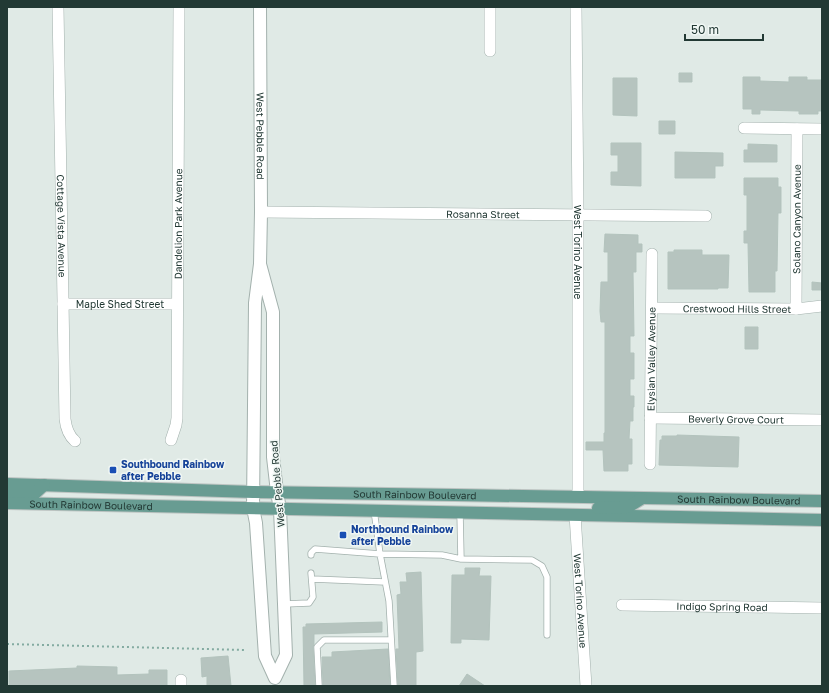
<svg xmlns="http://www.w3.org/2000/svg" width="829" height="693" font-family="'Golos Text',sans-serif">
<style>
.building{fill:#b6c4bf;stroke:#b3c3bd}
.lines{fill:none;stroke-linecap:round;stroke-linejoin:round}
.service-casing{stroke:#a3b1ad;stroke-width:7}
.minor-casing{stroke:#a3b1ad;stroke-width:12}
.tertiary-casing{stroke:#a3b1ad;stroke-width:14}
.primary-casing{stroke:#bdc4c2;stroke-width:14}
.path{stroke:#83aba1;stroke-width:2;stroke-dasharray:2 3;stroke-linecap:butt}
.service{stroke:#fff;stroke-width:5.5}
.minor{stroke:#fff;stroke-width:11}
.tertiary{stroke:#fff;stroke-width:12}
.primary{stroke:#689c92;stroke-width:12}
.transit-dot{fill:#1a4fb4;stroke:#f0f7f4;stroke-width:1.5}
.labels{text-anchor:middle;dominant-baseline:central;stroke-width:3;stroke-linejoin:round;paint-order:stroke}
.street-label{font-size:10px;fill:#223934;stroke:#f0f7f4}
.transit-label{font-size:10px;font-weight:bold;fill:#164399;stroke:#f0f7f4;text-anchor:start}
</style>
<rect width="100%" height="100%" fill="#e0eae6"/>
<path class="building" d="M 679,73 L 692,73 L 692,82 L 679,82 Z
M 743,77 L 760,77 L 760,81 L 789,82 L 789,77 L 807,77 L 807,80 L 822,80 L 822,111 L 818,111 L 818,114 L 799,114 L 799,111 L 760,110 L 760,114 L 752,114 L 752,109 L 743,109 Z
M 613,78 L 637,78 L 637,116 L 613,115 Z
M 659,121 L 675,121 L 675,134 L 659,134 Z
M 611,143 L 641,143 L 641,186 L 611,185 L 611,172 L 618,172 L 618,155 L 611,155 Z
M 748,144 L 777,145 L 777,162 L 744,162 L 744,150 L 748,150 Z
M 675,152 L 723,153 L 723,166 L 715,166 L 715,178 L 675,178 Z
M 744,178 L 778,178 L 778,187 L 781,187 L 781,213 L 778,213 L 777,271 L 775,271 L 775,292 L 749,292 L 748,243 L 744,243 L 744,231 L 747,231 L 747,195 L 744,195 Z
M 605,234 L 638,235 L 638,244 L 642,244 L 642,252 L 636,252 L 636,272 L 633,272 L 634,336 L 630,336 L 630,353 L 634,353 L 634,379 L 630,379 L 630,396 L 634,396 L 634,407 L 633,407 L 633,421 L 630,421 L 629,439 L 632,439 L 632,464 L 628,464 L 628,471 L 604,471 L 603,450 L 586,450 L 586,442 L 604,442 L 604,433 L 605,433 L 605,322 L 601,322 L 600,311 L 601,282 L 608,282 L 608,252 L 604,252 Z
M 674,250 L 702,250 L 702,255 L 729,255 L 728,288 L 718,288 L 718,289 L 668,289 L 668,252 L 674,252 Z
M 812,282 L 822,283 L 822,290 L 812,290 Z
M 745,327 L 758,327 L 758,349 L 745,349 Z
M 677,435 L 739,437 L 738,467 L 659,465 L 660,440 L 662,440 L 662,436 L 677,436 Z
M 465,568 L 480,568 L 479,576 L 491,576 L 489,640 L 461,639 L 461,643 L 451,643 L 452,575 L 465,575 Z
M 421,572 L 423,651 L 416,652 L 416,686 L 398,686 L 396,649 L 399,649 L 397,595 L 401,594 L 400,582 L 407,582 L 406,573 Z
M 382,622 L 382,632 L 314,634 L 314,644 L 313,647 L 315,686 L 304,686 L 303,627 L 306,627 L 306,624 Z
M 388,649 L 390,686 L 323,686 L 322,657 L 332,657 L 332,652 Z
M 228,656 L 231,686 L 207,686 L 207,676 L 202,677 L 201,658 Z
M 77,666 L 117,667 L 117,675 L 149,674 L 149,670 L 167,670 L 167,686 L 9,686 L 9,671 L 77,668 Z
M 467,674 L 485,686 L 459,686 Z"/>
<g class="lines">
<g class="service-casing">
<path id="service" d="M 374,510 L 380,554 L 442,555 L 461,559
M 460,513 L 461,559 L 532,560 L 542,566 L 547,577 L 547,635
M 311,555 L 311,553 L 315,549 L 380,554 L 389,601 L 394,686
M 312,579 L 385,582
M 284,604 L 309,603 L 313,597 L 311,573
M 319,686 L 317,647 L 324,640 L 391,640"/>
</g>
<g class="minor-casing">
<g id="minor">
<path id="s1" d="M 58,7 L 65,419 C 66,428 68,435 75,441"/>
<path d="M 490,7 L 490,51"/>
<path id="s2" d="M 576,7 L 578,214 L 578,497"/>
<path d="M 744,128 L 822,129"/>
<path id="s3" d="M 261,212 L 706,216"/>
<path id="s4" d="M 63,304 L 177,304"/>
<path id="s5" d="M 652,308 L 796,309 L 822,306"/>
<path id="s6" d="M 796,309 L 797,129"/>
<path id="s7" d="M 650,418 L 822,420"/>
<path id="s8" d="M 171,440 L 176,425 L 177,418 L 179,7"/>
<path id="s9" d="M 650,464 L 652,254"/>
<path id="s10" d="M 575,515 L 586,686"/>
<path id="s11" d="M 622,605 L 822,608"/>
<path d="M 181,680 L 181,686"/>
</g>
</g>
<g class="tertiary-casing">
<g id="tertiary">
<path id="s12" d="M 260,7 L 261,212 L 260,264 L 255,303 L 253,508 L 256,523 L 265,656 L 275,678 L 286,655 L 284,604 L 280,509 L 277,492 L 273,457 L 273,312 L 260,264"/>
</g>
</g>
<g class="primary-casing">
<g id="primary">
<path id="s13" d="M 7,484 L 253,492 L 455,495 L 822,501"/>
<path d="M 7,495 L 33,495 L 44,485"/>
<path id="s14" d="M 7,503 L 822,520"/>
<path d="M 598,508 L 628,507 L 641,499"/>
</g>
</g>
<path class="path" d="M 7,644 L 244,650"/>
<use href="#service" class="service"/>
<use href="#minor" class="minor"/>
<use href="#tertiary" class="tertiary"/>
<use href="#primary" class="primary"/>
</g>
<g class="transit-dot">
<rect x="109" y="466" width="8" height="8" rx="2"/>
<rect x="339" y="531" width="8" height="8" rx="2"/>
</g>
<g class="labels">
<g class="street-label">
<text stroke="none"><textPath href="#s12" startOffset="129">West Pebble Road</textPath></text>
<text stroke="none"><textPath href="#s3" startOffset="222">Rosanna Street</textPath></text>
<text stroke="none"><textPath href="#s6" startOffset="90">Solano Canyon Avenue</textPath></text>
<text stroke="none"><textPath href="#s8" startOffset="217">Dandelion Park Avenue</textPath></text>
<text stroke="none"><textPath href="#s1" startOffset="219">Cottage Vista Avenue</textPath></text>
<text stroke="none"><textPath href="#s2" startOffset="245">West Torino Avenue</textPath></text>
<text stroke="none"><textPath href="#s4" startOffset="57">Maple Shed Street</textPath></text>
<text stroke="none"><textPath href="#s5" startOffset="85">Crestwood Hills Street</textPath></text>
<text stroke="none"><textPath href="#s9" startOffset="105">Elysian Valley Avenue</textPath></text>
<text stroke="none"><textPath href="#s7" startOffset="86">Beverly Grove Court</textPath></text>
<text transform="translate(277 484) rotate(-95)">West Pebble Road</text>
<text stroke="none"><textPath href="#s13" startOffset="408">South Rainbow Boulevard</textPath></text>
<text stroke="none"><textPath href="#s13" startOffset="732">South Rainbow Boulevard</textPath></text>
<text stroke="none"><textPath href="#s14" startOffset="84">South Rainbow Boulevard</textPath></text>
<text stroke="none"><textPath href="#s10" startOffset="86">West Torino Avenue</textPath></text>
<text stroke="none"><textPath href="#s11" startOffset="100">Indigo Spring Road</textPath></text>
</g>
<g class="transit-label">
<text x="121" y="464">Southbound Rainbow<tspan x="121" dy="12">after Pebble</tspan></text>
<text x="351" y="529">Northbound Rainbow<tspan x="351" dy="12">after Pebble</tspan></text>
</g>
</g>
<rect width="829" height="693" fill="none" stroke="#223934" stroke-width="16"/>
<path d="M685 34v6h78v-6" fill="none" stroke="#223934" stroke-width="2"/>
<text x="691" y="34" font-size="12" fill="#223934" stroke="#f0f7f4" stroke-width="3" paint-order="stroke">50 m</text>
</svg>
